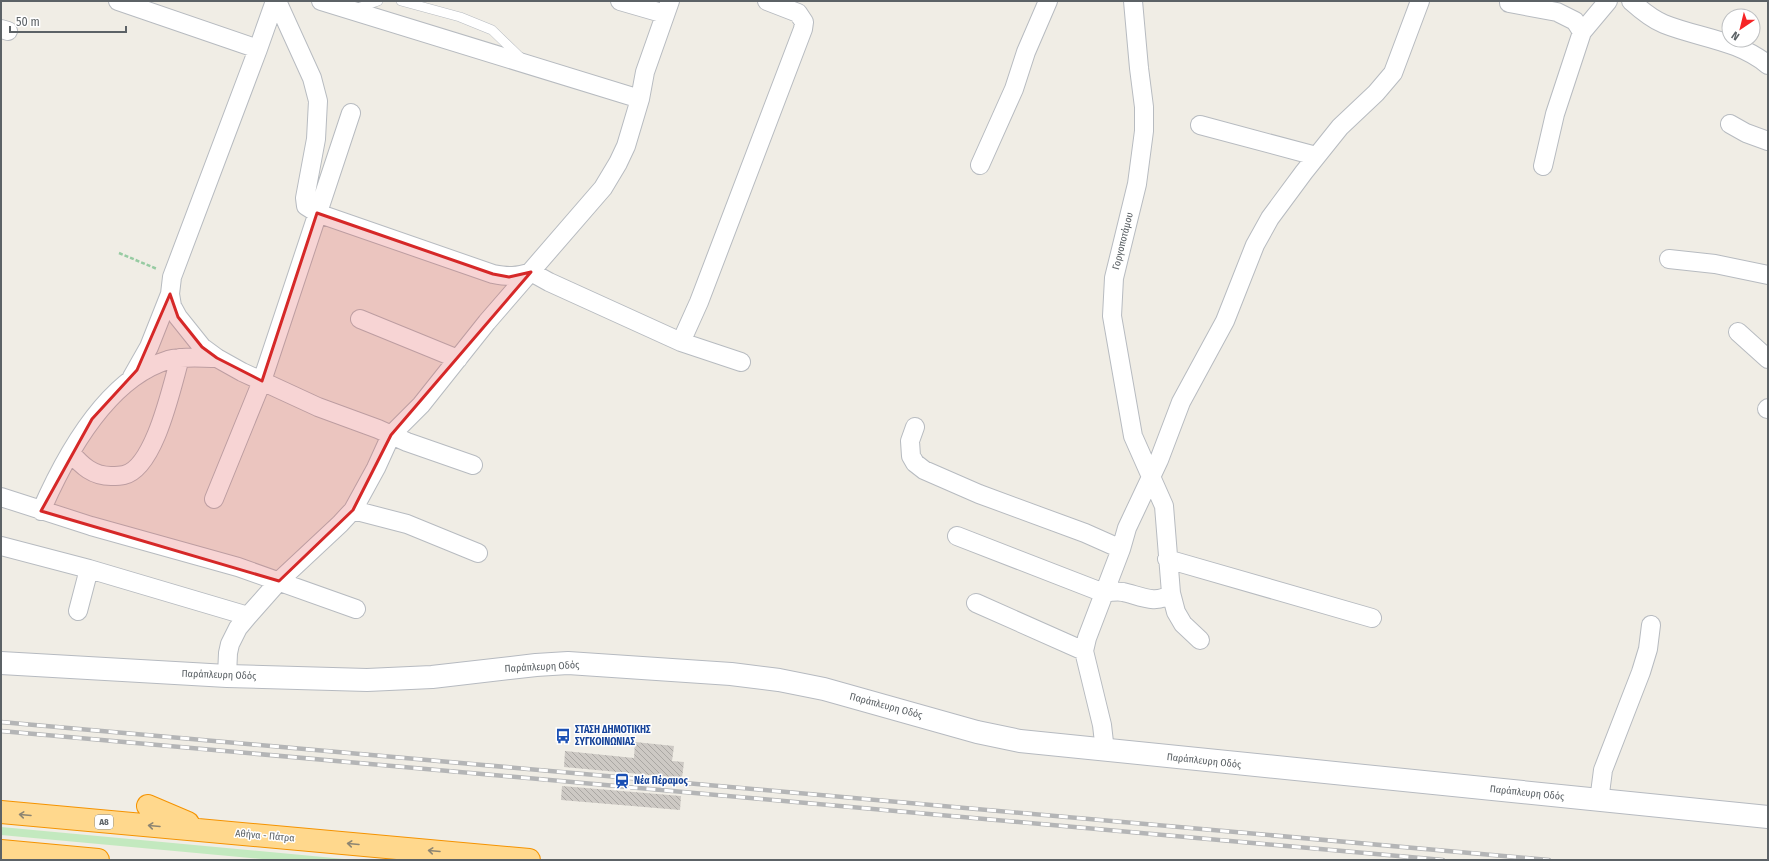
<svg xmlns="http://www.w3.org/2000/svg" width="1769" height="861" font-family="'Fira Sans Condensed',sans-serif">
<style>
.grass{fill:#c3e9bf}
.building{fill:url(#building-back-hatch)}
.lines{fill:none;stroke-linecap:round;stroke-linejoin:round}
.lane-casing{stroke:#b7bbc0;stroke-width:10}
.street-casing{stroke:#b7bbc0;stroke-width:20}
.secondary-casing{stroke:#b6bac0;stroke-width:24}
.highway-casing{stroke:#f59300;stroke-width:24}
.path{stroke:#97cba2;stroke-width:2.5;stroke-dasharray:4 2;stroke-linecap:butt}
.lane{stroke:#fff;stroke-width:9}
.street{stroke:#fff;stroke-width:18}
.secondary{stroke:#fff;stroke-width:22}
.highway{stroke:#ffd88d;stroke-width:22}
.rail-casing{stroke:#b4b5b6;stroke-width:4.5}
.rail{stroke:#fff;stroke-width:3;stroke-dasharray:9;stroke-linecap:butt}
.oneway{stroke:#8d8572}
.marked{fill:#d62828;fill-opacity:0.2;stroke:#d62828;stroke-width:3;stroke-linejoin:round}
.labels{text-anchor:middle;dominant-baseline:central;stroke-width:3;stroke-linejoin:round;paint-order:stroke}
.shield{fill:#fff;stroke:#8d9194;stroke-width:1}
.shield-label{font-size:9px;font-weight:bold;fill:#5c6266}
.street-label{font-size:10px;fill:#5c6266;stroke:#fff}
.transit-label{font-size:10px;font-weight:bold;fill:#164399;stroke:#fff;text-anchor:start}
</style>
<defs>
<pattern id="building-back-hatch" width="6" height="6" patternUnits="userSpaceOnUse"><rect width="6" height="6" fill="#cdc9c4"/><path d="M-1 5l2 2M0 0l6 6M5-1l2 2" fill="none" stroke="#aaa7a3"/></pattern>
</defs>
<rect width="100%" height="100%" fill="#f0ede5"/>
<path class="grass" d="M 1,827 L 355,860 L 273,860 L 1,835 Z"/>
<path class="building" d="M 635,742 L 674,746 L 672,761 L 684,762 L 682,778 L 564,767 L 565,751 L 634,758 Z
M 562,786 L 681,796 L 680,810 L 561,800 Z"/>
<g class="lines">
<g class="lane-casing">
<path id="lane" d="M 401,1 L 460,17 L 492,30 L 522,59
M 355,9 L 378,1"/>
</g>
<g class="street-casing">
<path id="street" d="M 118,1 L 258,49 L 275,1
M 277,1 L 312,78 L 318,101 L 316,139 L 305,198 L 306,206 L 317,213 L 493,274 C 508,277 517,277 531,272 L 549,282 L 681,342 L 741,362
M 321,1 L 640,99
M 620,1 L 665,14
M 1133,1 L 1139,68 L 1144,107 L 1144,131 L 1137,184 L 1114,278 L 1112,316 L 1133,436 L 1164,506 L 1171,593 L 1176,612 L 1183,624 L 1200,640
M 1631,1 C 1641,10 1652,19 1664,24 C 1699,38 1738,40 1768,65
M 1509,3 L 1557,12 L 1575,21 L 1582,32
M 1,29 L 8,31
M 258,49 L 172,277 L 170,294 L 172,306 L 178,317 L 202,347 L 217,358 L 242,372 L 318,407 L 378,429 L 407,442 L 473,465
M 1730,124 L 1746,133 L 1768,141
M 1200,125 L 1316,156
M 980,165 L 1014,89 L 1026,52 L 1048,1
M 1543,166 L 1555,114 L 1582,32 L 1608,1
M 1669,259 L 1715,264 L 1768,275
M 360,319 L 458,359
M 1738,332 L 1768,359
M 681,342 L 699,302 L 803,29 L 804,22 L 798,13 L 767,1
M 132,377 L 149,347 L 170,294
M 1767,409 L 1768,408
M 915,427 L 910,441 L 911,456 L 915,463 L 924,470 L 979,494 L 1085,533 L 1121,549
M 71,453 C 82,466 93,476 111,476 C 115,476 120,476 124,475 C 155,468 172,385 180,358
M 1,497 L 91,526 L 238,567 L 356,609
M 214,499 L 262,381 L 351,113
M 353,510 L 407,524 L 478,553
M 41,511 C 65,456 106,379 168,360 C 183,356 200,358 217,358
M 957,536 L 1104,593 C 1110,592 1117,591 1123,592 C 1138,595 1157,606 1171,593
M 1,546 L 89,569 L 248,616
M 1167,559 L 1372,618
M 976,603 L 1084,651
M 78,611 L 89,569
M 227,676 L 228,653 L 230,644 L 238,628 L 248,616 L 279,581 L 340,524 L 353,510 L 376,468 L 391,435 L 421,405 L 487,322 L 603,188 L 618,163 L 626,146 L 640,99 L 645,72 L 670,1
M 1105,751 L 1102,725 L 1084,651 L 1087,638 L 1121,549 L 1127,528 L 1159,460 L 1181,402 L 1225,321 L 1255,245 L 1270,218 L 1304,172 L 1340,127 L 1376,93 L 1393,73 L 1420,1
M 1599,801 L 1603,770 L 1641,672 L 1648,649 L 1651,625"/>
</g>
<g class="secondary-casing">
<path id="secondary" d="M 1,663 L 227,676 L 367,680 L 432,677 L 536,665 L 568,663 L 731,674 L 779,680 L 824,689 L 977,732 L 1020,741 L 1768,817"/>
</g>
<g class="highway-casing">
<path id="highway" d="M 148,806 L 188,823
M 1,812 L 529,860
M 1,851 L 98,860"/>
</g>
<path class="path" d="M 119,253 L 157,269"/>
<use href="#lane" class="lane"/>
<use href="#street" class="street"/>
<use href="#secondary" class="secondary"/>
<use href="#highway" class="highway"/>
<g class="rail-casing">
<path id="rail" d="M 1,722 L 1549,860
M 1,731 L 1443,860"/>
</g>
<use href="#rail" class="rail"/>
</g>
<defs><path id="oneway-shaft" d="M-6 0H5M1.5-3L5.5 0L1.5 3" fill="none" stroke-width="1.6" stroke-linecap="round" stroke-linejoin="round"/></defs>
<g class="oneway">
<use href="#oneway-shaft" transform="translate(25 815) rotate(-175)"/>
<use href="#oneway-shaft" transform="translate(154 826) rotate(-175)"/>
<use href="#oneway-shaft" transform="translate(353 844) rotate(-175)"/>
<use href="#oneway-shaft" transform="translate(434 851) rotate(-175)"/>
</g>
<path class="marked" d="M 317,213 L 493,274 L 509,277 L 531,272 L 391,435 L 353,510 L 279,581 L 41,511 L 92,419 L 137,370 L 170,294 L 178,317 L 202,347 L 217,358 L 262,381 Z"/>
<defs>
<g id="bus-bare" transform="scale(1.2)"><path d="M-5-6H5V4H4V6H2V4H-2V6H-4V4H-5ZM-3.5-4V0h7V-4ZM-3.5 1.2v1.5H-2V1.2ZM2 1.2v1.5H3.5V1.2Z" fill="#1a4fb4" stroke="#fff" stroke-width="2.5" paint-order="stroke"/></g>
<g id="station-bare" transform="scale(1.2)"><path d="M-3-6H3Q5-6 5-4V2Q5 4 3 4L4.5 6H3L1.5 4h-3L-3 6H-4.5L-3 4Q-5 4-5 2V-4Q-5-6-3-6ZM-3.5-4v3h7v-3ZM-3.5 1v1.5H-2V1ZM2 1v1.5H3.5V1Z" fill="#1a4fb4" stroke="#fff" stroke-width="2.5" paint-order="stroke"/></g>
</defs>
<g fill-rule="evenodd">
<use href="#bus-bare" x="563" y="736"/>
<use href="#station-bare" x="622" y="781"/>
</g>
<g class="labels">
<rect class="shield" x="95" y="815" width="18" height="14" rx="3"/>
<g class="shield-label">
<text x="104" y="822">Α8</text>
</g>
<g class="street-label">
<text transform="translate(1123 241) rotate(-76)">Γοργοποτάμου</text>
<text transform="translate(542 667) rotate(-3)">Παράπλευρη Οδός</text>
<text transform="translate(219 675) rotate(2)">Παράπλευρη Οδός</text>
<text transform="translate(886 706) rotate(15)">Παράπλευρη Οδός</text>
<text transform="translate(1204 761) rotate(6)">Παράπλευρη Οδός</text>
<text transform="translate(1527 793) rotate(6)">Παράπλευρη Οδός</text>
<text transform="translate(265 836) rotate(5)">Αθήνα - Πάτρα</text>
</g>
<g class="transit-label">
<text x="575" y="730">ΣΤΑΣΗ ΔΗΜΟΤΙΚΗΣ<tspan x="575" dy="12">ΣΥΓΚΟΙΝΩΝΙΑΣ</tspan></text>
<text x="634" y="781">Νέα Πέραμος</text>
</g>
</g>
<rect width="1769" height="861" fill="none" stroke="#5c6266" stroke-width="4"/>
<g transform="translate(1741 28) rotate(215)"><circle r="19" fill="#ffffff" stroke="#bec0c2"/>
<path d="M0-3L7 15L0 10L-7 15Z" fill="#f62426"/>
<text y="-6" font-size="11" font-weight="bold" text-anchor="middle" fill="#5c6266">N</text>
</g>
<path d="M10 26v6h116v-6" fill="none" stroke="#5c6266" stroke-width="2"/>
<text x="16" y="26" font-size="12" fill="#5c6266" stroke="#ffffff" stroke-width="3" paint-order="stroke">50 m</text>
</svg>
